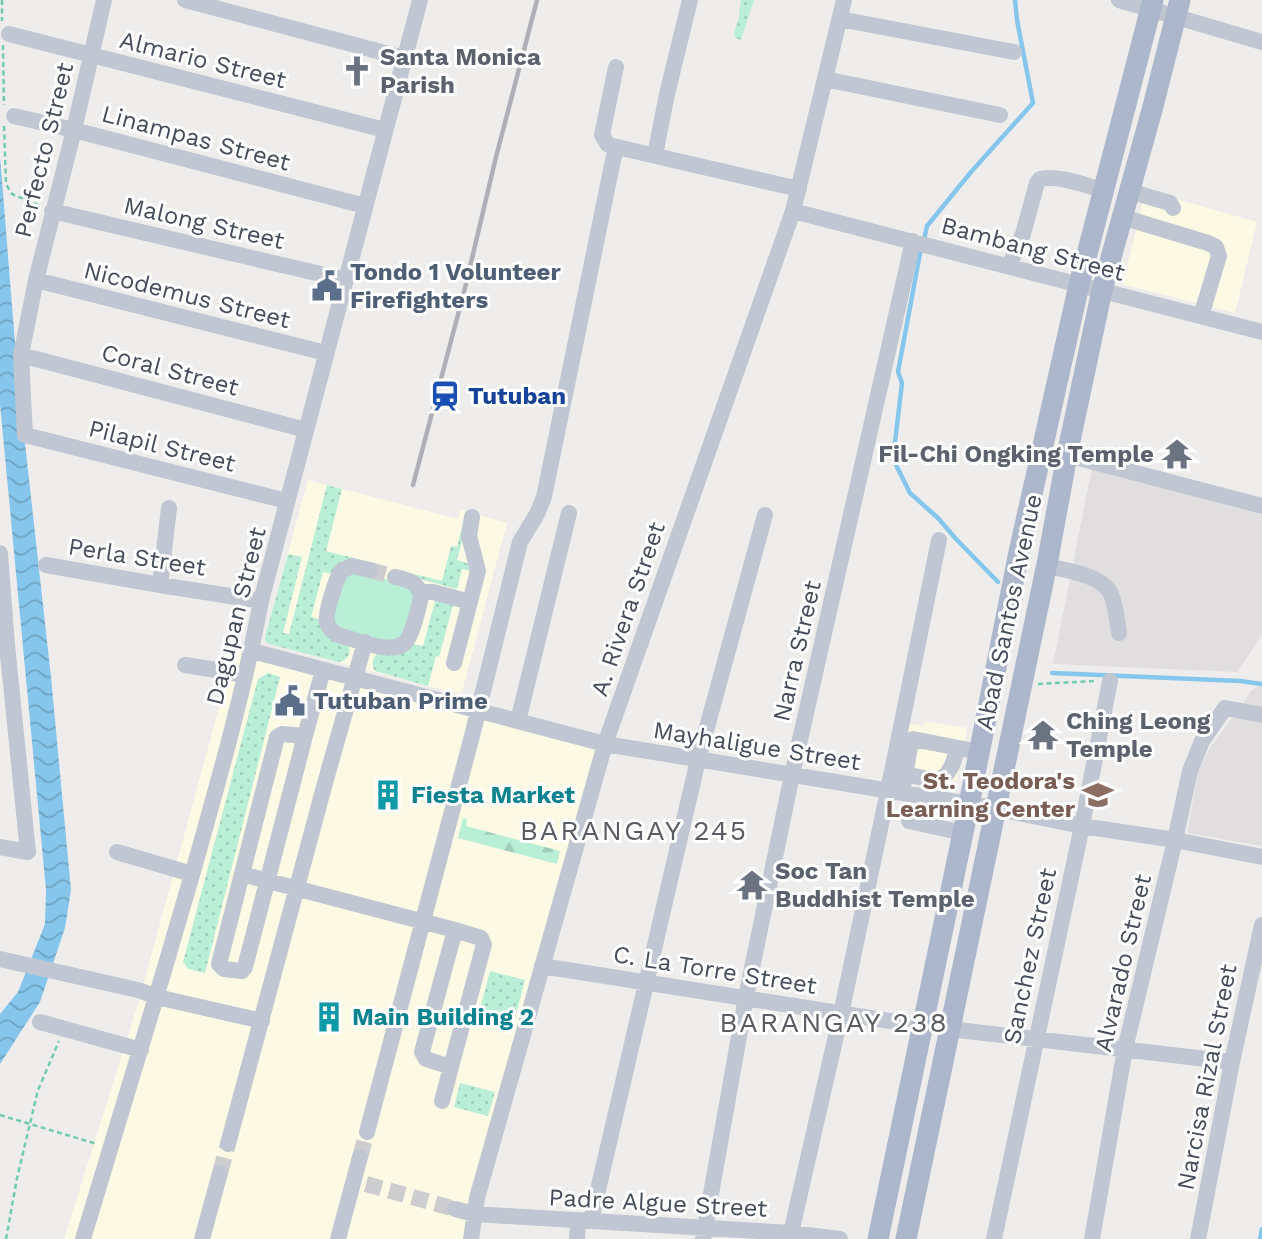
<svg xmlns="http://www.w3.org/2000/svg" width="1262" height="1239" font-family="'Work Sans',sans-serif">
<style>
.commercial{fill:#fcf9e4}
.education{fill:#e0dede}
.grass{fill:url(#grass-dots)}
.forest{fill:url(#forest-firs)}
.garden{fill:#b9eed7}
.water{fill:url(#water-waves)}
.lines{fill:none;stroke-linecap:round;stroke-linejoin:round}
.stream{stroke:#86c6ec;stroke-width:4.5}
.minor-tunnel{stroke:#cdcdcf;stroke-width:16;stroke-dasharray:16 8;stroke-linecap:butt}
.path{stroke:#71ccaf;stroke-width:2.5;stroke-dasharray:5 3.5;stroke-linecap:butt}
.minor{stroke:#c0c6d2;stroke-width:16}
.major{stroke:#acb7cc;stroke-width:21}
.rail{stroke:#afb0b7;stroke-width:4.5}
.labels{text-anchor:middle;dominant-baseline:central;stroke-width:6;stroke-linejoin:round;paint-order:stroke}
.worship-label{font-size:24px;font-weight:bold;fill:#5b616d;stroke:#fff;text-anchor:start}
.street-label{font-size:24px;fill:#454c5a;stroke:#fff}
.service-label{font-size:24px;font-weight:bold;fill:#4e5e75;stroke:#fff;text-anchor:start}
.transit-label{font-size:24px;font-weight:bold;fill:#164399;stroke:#fff;text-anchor:start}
.education-label{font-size:24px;font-weight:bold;fill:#785e54;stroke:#fff;text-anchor:end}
.culture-label{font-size:24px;font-weight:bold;fill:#0d838f;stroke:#fff;text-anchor:start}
.quarter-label{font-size:28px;letter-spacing:2px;fill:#595c62;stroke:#fff}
</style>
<defs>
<pattern id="grass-dots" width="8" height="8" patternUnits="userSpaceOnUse" patternTransform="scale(1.75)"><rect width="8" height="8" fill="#b9eed7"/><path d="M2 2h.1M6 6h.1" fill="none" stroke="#a0cebb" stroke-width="1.8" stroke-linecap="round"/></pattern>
<pattern id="forest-firs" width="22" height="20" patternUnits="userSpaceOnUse" patternTransform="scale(1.75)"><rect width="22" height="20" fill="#b9eed7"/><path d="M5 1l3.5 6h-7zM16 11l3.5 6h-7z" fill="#a0cebb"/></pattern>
<pattern id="water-waves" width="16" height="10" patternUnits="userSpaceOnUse" patternTransform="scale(1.75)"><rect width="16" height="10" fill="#86c6ec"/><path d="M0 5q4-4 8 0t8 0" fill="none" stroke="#6fa3c2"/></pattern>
</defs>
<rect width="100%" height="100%" fill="#efedec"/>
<path class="commercial" d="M 1145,190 L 1257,222 L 1235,313 L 1122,284 L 1139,220 L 1231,249 L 1139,218 Z
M 308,480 L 458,519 L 460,510 L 507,523 L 462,692 L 459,693 L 428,686 L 269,644 L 265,641 L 265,637 Z
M 235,649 L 602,746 L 469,1239 L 64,1239 L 138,1004 Z
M 925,721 L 967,728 L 957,781 L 903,771 L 906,723 L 923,726 Z"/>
<path class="education" d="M 1092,468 L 1262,515 L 1262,635 L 1237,672 L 1053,664 Z
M 1261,685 L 1262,685 L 1262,846 L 1187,833 L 1198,773 L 1204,759 L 1211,746 L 1241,707 L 1251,691 Z"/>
<path class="grass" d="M 741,0 L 754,0 L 741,40 L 735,38 L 734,34 L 739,16 Z
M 327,485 L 342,489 L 326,551 L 372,563 C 355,561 339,554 333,574 L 323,572 L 311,617 L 321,620 L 349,647 C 351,655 347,661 338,662 L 269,644 L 265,641 L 265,637 L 288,554 L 302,557 L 283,633 L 289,634 Z
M 464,520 L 467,521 L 457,560 L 473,565 L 471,571 L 462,569 L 457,589 L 397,573 L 397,570 L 442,581 L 451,546 L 457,547 Z
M 435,601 L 453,605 L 439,657 L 436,656 L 428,686 L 375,671 C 371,664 372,659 377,654 L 413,644 L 423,646 Z
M 268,673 L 280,677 L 205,973 L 188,969 L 183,962 L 258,679 Z
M 490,971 L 525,980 L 515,1018 L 480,1009 Z
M 460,1083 L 495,1092 L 488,1116 L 454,1107 Z"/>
<path class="forest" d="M 463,818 L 467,819 L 466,826 L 560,851 L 557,864 L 458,838 Z"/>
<path class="garden" d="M 357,571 L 409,586 L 415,594 L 404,636 L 394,644 L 336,628 L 332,615 L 343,577 Z"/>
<path class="water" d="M 0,156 L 18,380 L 51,677 L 71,890 L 65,928 L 40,1002 L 0,1064 L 0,1014 L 18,992 L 45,924 L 46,890 L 0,404 Z"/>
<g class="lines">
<path class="stream" d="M 924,240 L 927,226 L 971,172 L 1033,103 L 1017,20 L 1015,0
M 921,248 L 898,372 L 902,383 L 893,459 L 910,493 L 938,518 L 956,539 L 998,582
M 1052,673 L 1240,681 L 1262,684
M 1260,1239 L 1262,1229"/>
<path class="minor-tunnel" d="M 370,570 L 395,577
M 360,1157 L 367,1132
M 220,1173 L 228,1144
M 366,1184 L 455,1209"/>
<path class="path" d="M 2,0 L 2,21
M 3,45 L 4,105
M 4,126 L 6,184 L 12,194 L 38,205
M 1038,684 L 1094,681
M 0,1115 L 97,1144
M 6,1239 L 17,1178 L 38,1090 L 59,1041"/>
<path class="minor" d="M 104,0 L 74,130 L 36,280 L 21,355 L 25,435 L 287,501
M 185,0 L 404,58
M 1119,0 L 1262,42
M 840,19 L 1014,52
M 9,34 L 385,130
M 616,67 L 602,135 L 608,145 L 617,147
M 825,79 L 1000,115
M 14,116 L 74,130 L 365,206
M 655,155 L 667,94 L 690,0
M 1129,191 L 1170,203 L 1173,208
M 52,211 L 346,280
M 793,211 L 1262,332
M 1122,217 L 1208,243 L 1216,247 L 1219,256 L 1201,316
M 1009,266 L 1023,234 L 1037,183 L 1040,179 C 1060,175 1084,185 1103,190
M 36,280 L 326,353
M 21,355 L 306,430
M 1067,455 L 1262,506
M 0,553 L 7,645 L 28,852 L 0,847
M 46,565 L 160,585 L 261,601
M 1046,566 C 1065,570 1103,575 1111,594 C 1116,606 1117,620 1119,633
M 370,570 L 352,566 L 341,571 C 336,580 325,612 327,622 C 328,628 333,632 338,635 C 355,639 396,658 407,640 C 414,630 418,609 421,597 C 419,582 408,580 395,577
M 160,585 L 169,508
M 421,592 L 433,592 L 470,602
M 252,651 L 605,744 L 994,808 L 1082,826 L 1175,840 L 1262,857
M 454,663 L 478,571 L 469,536 L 472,517
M 185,665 L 229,672 L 245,676
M 518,721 L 569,513
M 305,736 L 282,734 L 277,737 L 219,964 L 224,969 L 242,971 L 245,967 L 305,736 L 323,670
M 905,774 L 937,781 C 951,775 954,761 957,748
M 902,793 L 911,741 L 913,739 L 979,752
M 909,821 L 963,833
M 117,852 L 192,874
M 242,874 L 455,930 L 481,938 L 484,945 L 483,948 L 451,1067 L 426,1059 L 422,1052 L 455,930
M 0,959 L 138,990 L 157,997 L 262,1021
M 542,966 L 922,1026
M 40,1022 L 141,1050
M 950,1029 L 1232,1062
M 442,1101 L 451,1067
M 367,1132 L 472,736 L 520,542 L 537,514 L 544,497 L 613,160 L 617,147 L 799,189
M 228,1144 L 325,783 L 365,642
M 455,1209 L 474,1214 L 791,1233 L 840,1239
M 591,1220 L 698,760 L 765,515
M 791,1233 L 841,1014 L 888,791 L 939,540
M 83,1239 C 121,1116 158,992 194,868 C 219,779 244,691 261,601 L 420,0
M 202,1239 L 220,1173
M 338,1239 L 360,1157
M 471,1239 L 477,1198 L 605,744 L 793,211 L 844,0
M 577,1239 L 578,1221
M 703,1239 L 746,997 L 792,775 L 913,241
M 994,1239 L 1082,826 L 1110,681
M 1092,1239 L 1125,1049 L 1175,840 L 1190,771 L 1202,741 L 1225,708 L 1262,715
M 1198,1239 L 1232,1062 L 1262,925"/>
<path class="major" d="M 878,1239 L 969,804 L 1019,552 L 1079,285 L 1153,0
M 906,1239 L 1048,559 L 1067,455 L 1102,290 L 1152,110 L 1180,0"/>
<path class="rail" d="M 413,485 L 465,288 L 496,157 L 537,0"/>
</g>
<defs>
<g id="church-bare" transform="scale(2.415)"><path d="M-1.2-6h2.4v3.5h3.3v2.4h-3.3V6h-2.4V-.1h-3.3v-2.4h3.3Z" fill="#6b7280" stroke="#fff" stroke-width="2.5" paint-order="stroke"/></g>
<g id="civic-bare" transform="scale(2.415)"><path d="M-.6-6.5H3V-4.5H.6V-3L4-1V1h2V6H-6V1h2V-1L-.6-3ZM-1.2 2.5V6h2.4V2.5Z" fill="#5c6f8a" stroke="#fff" stroke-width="2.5" paint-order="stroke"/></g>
<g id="station-bare" transform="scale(2.415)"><path d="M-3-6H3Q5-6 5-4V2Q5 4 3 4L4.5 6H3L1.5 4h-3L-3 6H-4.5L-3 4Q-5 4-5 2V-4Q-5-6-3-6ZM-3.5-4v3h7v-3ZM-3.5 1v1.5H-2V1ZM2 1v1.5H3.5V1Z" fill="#1a4fb4" stroke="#fff" stroke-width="2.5" paint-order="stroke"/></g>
<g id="temple-bare" transform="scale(2.415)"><path d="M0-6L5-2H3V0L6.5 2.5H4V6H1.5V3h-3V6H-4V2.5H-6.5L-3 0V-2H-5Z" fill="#6b7280" stroke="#fff" stroke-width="2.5" paint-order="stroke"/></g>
<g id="building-bare" transform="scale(2.415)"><path d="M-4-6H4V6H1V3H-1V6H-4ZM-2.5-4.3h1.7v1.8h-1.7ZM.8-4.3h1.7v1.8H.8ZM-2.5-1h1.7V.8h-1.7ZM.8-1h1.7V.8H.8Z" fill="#0f9aa8" stroke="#fff" stroke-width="2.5" paint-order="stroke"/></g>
<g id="school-bare" transform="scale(2.415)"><path d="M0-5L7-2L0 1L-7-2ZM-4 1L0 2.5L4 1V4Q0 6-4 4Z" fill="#8d6e63" stroke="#fff" stroke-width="2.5" paint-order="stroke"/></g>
</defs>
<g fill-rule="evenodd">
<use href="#church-bare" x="357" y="71"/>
<use href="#civic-bare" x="327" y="286"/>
<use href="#station-bare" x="445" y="396"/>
<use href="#temple-bare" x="1177" y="454"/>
<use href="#civic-bare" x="290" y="701"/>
<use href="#temple-bare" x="1043" y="735"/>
<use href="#building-bare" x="388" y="795"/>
<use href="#school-bare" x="1098" y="795"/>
<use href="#temple-bare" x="752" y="885"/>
<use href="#building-bare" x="329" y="1017"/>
</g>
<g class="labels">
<g class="worship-label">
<text x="380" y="57">Santa Monica<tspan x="380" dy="28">Parish</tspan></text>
<text x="1154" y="454" text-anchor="end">Fil-Chi Ongking Temple</text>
<text x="1066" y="721">Ching Leong<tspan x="1066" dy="28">Temple</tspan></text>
<text x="775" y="871">Soc Tan<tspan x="775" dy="28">Buddhist Temple</tspan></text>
</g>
<g class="street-label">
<text transform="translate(203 60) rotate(14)">Almario Street</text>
<text transform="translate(196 138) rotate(15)">Linampas Street</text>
<text transform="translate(44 150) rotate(-76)">Perfecto Street</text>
<text transform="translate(204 223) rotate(13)">Malong Street</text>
<text transform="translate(1033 249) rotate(15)">Bambang Street</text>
<text transform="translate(187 295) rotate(14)">Nicodemus Street</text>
<text transform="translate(170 370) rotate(15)">Coral Street</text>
<text transform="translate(162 446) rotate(14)">Pilapil Street</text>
<text transform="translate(137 557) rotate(9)">Perla Street</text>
<text transform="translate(628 609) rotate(-71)">A. Rivera Street</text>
<text transform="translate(1009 612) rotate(-78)">Abad Santos Avenue</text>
<text transform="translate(236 616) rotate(-76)">Dagupan Street</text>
<text transform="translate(797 651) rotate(-77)">Narra Street</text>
<text transform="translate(757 746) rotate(9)">Mayhaligue Street</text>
<text transform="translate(1030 956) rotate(-78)">Sanchez Street</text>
<text transform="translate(1123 963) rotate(-77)">Alvarado Street</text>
<text transform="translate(715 970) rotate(9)">C. La Torre Street</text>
<text transform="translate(1207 1077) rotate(-79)">Narcisa Rizal Street</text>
<text transform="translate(658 1203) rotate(3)">Padre Algue Street</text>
</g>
<g class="service-label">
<text x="350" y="272">Tondo 1 Volunteer<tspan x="350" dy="28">Firefighters</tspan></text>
<text x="313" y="701">Tutuban Prime</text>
</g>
<g class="transit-label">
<text x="468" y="396">Tutuban</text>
</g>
<g class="education-label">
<text x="1075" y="781">St. Teodora's<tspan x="1075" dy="28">Learning Center</tspan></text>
</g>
<g class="culture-label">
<text x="411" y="795">Fiesta Market</text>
<text x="352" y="1017">Main Building 2</text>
</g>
<g class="quarter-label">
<text x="634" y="830">BARANGAY 245</text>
<text x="834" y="1022">BARANGAY 238</text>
</g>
</g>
</svg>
